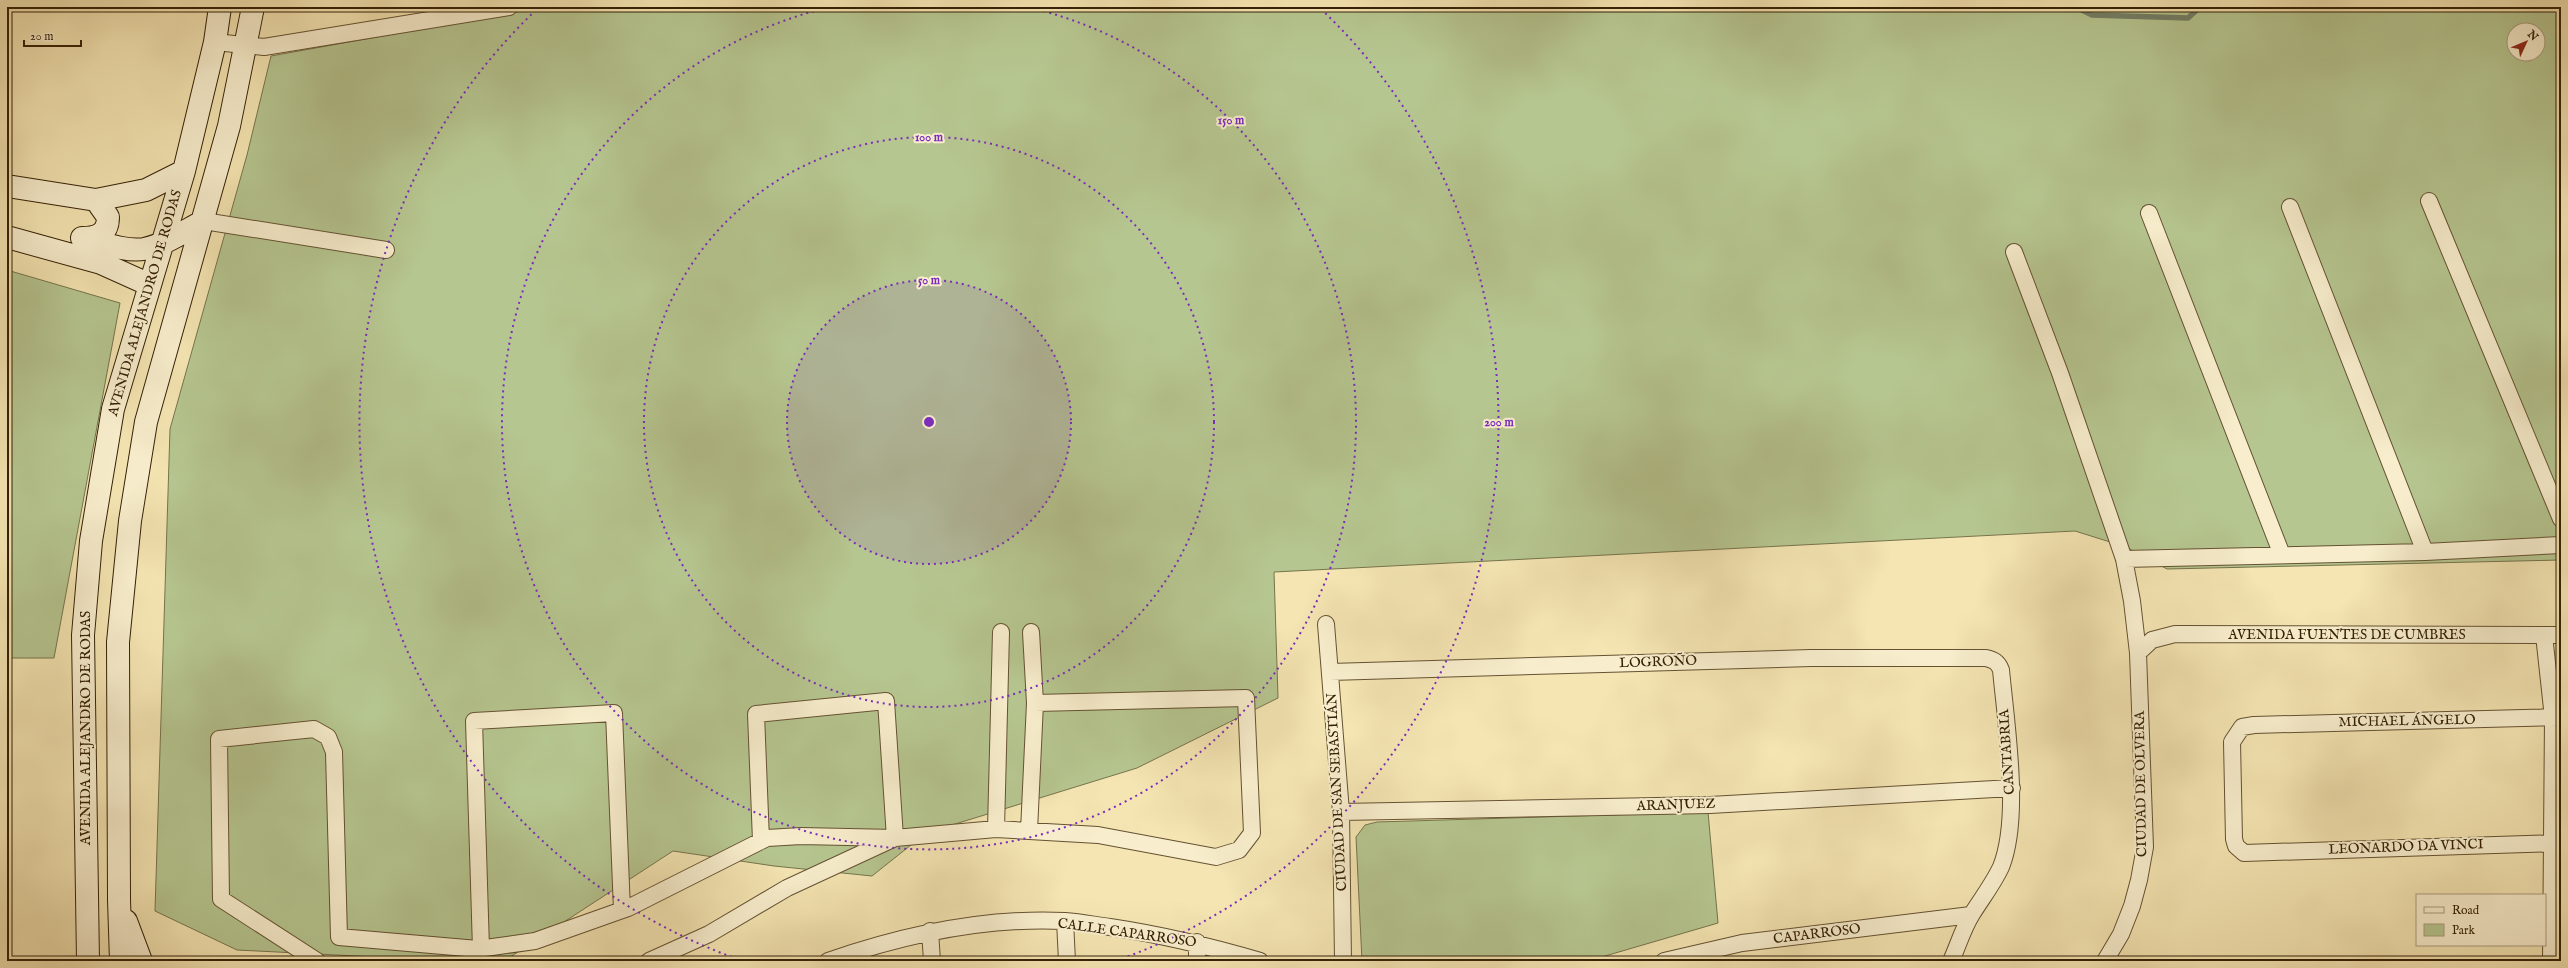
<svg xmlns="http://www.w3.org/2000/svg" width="2568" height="968" font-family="'IM FELL English',serif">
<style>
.green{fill:#b6c690;stroke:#76744c;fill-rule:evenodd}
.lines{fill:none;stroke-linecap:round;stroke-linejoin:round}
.stream{stroke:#738068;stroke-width:5.5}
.street-casing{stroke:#655232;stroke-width:18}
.secondary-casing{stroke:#352107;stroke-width:24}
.street{stroke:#f8eecd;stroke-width:16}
.secondary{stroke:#f8eecd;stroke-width:22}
.ring{fill:none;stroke:#7b2cbf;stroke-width:2;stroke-dasharray:2 4}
.labels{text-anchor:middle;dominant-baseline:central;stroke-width:4;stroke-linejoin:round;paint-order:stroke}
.street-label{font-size:14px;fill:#352107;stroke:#f8eecd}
.centre{fill:#7b2cbf;stroke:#f8eecd;stroke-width:2}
.ring-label{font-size:12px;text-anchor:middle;font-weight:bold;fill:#7b2cbf;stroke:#f8eecd;stroke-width:4;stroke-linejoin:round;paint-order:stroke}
</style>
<rect width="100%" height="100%" fill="#f4e5b2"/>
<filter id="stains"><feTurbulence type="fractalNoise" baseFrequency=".005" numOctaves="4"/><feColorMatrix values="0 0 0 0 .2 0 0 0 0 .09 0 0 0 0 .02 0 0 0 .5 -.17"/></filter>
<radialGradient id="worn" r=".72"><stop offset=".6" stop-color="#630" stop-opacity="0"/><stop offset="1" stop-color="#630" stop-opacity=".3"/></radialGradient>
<path class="green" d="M 543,7 L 2561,7 L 2561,560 L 2167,569 L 2126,547 L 2075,531 L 1274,572 L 1278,698 L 1137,768 L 926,833 L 872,876 L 774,866 L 673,851 L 504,961 L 456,961 L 237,950 L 155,911 L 170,429 L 247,155 L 271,56 ZM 2514,30 L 2538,30 L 2538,54 L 2514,54 Z
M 7,270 L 120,303 L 54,658 L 7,658 Z
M 1708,812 L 1718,923 L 1588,961 L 1362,961 L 1356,837 L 1365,825 L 1377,822 Z"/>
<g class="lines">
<path class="stream" d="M 2076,7 L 2092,15 L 2188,18 L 2200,7"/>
<g class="street-casing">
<path id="street" d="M 215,42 L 264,47 L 509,7
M 2429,201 L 2561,519
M 2290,207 L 2425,552
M 2149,213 L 2282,555
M 204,221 L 386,250
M 2014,252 L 2060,373 L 2124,559 L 2132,601 L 2138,653 L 2145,847 L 2139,880 L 2132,906 L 2121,934 L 2105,961
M 2124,559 L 2425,552 L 2561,545
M 1326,624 L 1341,812 L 1343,961
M 2544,635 L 2553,718 L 2551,961
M 2138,653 L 2152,640 L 2175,634 L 2561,635
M 1330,672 L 1811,658 L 1986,658 C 1994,660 1998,662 2001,670 C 2006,724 2021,817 2001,867 C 1993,884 1982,898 1972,914 C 1963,928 1958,946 1951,961
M 2561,717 L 2254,725 L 2242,727 L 2232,742 L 2234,839 L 2236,846 L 2244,853 L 2561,843
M 1341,812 L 1710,805 L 2012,788
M 996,829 L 1001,632
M 1029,831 L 1035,703
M 1065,921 L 1067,961
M 930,931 L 932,961
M 1197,942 L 1197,961
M 481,949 L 474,721 L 614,713 L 622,910
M 317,961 L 221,899 L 219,739 L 314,729 L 328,737 L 334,752 L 339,937 L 478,949 L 535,941 L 628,908 L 767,838 L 801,836 L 895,838 L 996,829 L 1098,835 L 1216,857 L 1239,850 L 1252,833 L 1246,698 L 1035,703 L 1031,632
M 649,961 L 709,934 L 787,888 L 895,838 L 886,701 L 756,714 L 761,841
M 828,961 C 903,935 985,917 1065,921 C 1080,922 1095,925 1110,927 C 1163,935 1209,946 1260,961
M 1664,961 L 1742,943 L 1971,915"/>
</g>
<g class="secondary-casing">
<path id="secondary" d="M 7,186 L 96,200 L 146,190 L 184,171
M 7,237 L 101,263 L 150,285
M 82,238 C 97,238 108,234 108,217 L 96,200
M 86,238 C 104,243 126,252 144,249 C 165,245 186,230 204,221
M 126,921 L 141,961
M 88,961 L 83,635 L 91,541 L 113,409 L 184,171 L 215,42 L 220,7
M 121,961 L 119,900 L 118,642 L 130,521 L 146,422 L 229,126 L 253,7"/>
</g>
<use href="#street" class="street"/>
<use href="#secondary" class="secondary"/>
</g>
<circle cx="929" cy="422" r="142" fill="#7b2cbf" fill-opacity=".12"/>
<g class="ring">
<circle cx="929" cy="422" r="142"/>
<circle cx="929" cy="422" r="285"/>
<path d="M1032 8A427 427 0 1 1 826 8"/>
<path d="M743 961A570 570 0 0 1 537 9M1321 9A570 570 0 0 1 1115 961"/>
</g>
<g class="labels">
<g class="street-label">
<text transform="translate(145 303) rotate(-74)">AVENIDA ALEJANDRO DE RODAS</text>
<text x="2347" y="635">AVENIDA FUENTES DE CUMBRES</text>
<text transform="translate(1658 662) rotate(-2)">LOGROÑO</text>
<text transform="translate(2407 721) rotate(-1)">MICHAEL ÁNGELO</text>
<text transform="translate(86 728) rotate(-90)">AVENIDA ALEJANDRO DE RODAS</text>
<text transform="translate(2007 752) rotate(-94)">CANTABRIA</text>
<text transform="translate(2141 784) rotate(-91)">CIUDAD DE OLVERA</text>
<text transform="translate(1337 792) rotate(-93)">CIUDAD DE SAN SEBASTIÁN</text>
<text transform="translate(1676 805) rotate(-2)">ARANJUEZ</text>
<text transform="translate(2406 847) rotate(-2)">LEONARDO DA VINCI</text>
<text transform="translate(1127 933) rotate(8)">CALLE CAPARROSO</text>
<text transform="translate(1817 934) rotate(-7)">CAPARROSO</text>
</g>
</g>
<circle cx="929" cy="422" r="6" class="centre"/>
<g class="ring-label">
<text x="1231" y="124">150 m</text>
<text x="929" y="141">100 m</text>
<text x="929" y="284">50 m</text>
<text x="1499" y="426">200 m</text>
</g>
<rect width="2568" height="968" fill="none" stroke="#f4e5b2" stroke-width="24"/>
<rect x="8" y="8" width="2552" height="952" fill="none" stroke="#352107" stroke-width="2"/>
<rect x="12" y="12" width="2544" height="944" fill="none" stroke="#352107"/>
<rect x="2416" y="894" width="130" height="52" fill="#f8eecd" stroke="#aa9c7e"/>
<rect x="2424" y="907" width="20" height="6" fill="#f8eecd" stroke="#aa9c7e"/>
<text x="2452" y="914" font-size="12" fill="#352107">Road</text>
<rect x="2424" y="924" width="20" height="12" fill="#b6c690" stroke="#aa9c7e"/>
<text x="2452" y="934" font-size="12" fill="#352107">Park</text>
<g transform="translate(2526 42) rotate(46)"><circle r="19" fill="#f8eecd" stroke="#aa9c7e"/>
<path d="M0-3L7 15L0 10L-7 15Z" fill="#8f2418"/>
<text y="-6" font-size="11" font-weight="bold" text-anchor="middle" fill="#352107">N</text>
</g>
<path d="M24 40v6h57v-6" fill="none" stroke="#352107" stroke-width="2"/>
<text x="30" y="40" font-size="12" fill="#352107" stroke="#f8eecd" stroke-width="3" paint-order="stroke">20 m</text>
<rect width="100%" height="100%" filter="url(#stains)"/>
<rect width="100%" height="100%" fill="url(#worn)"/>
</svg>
